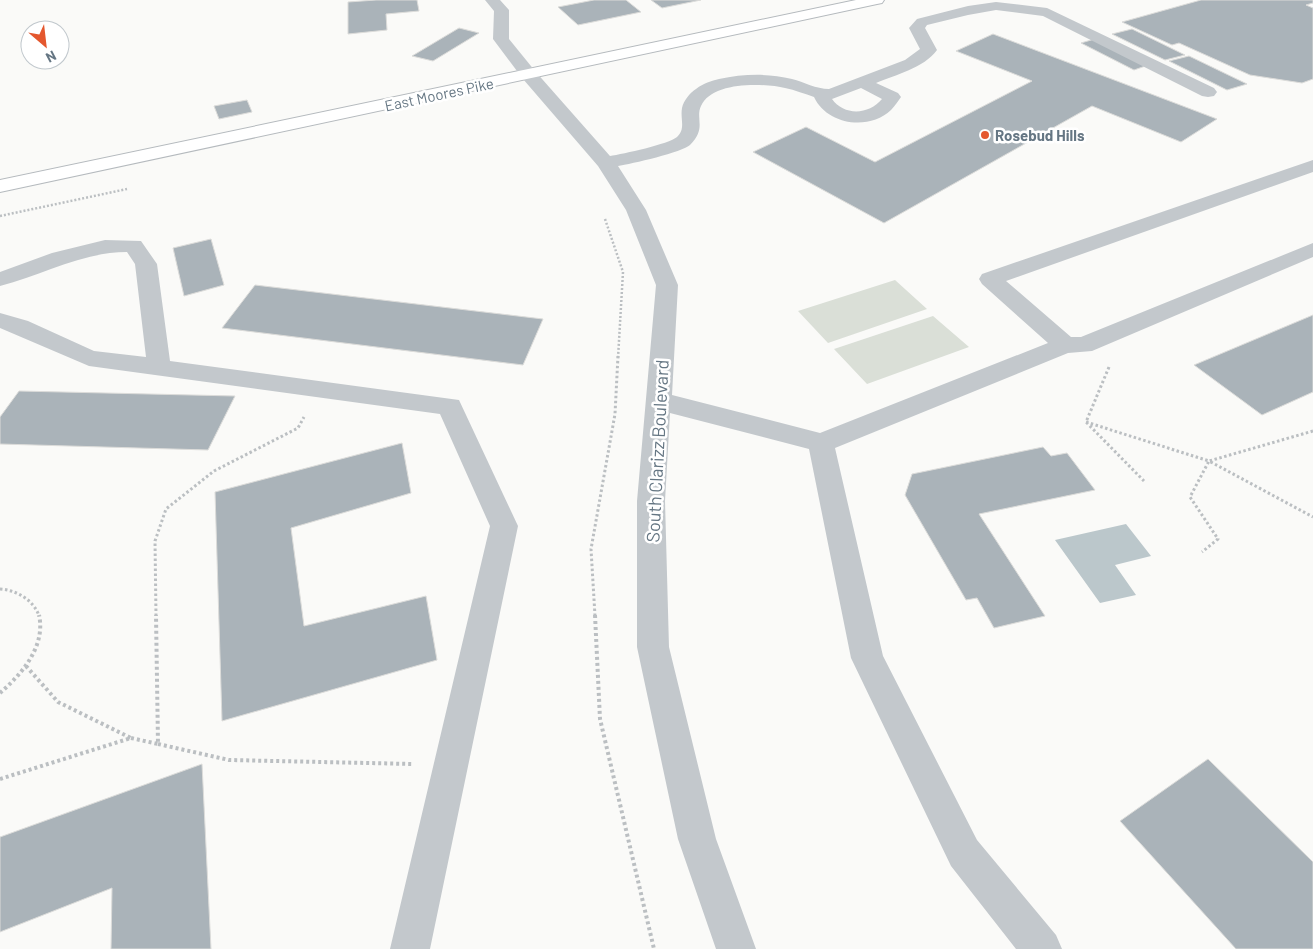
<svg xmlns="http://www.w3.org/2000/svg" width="1313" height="949" font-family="Barlow,sans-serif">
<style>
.green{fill:#dadfd7}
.water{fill:#bbc7cb}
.building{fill:#aab3b9;stroke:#dcdcda}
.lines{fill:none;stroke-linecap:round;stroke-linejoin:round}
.major-casing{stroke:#b5babe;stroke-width:2}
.path-far2{stroke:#bbbfc2;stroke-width:2.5;stroke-dasharray:2 2;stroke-linecap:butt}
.path-far1{stroke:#bbbfc2;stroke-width:3;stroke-dasharray:2.5 2.5;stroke-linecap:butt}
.path{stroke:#bbbfc2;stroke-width:4;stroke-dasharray:3 3;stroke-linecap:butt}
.minor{fill:#c3c8cc;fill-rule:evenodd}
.major{fill:#fff;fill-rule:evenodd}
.poi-dot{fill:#e4572e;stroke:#fff;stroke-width:2}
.labels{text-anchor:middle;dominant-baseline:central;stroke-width:5;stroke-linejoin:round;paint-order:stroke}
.far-street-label{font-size:15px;fill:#657683;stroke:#fff}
.far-poi-label{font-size:15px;font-weight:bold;fill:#657683;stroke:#fff;text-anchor:start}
.street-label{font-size:18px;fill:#657683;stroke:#fff}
</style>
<rect width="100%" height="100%" fill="#fafaf8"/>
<path class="green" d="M 895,280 L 927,309 L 828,343 L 798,311 Z
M 933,316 L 969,347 L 867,384 L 834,349 Z"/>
<path class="water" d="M 1126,524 L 1151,556 L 1115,565 L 1136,595 L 1100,603 L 1055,540 Z"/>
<path class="building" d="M 376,0 L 417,0 L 419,11 L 386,14 L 387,30 L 348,34 L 348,2 Z
M 594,0 L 626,0 L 641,12 L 578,25 L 558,7 Z
M 651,0 L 701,0 L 662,8 Z
M 1201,0 L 1313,0 L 1313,3 L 1306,5 L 1313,8 L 1313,79 L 1302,83 L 1250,75 L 1179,43 L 1172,45 L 1122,22 Z
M 459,28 L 479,33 L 433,61 L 412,56 Z
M 1132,29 L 1185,55 L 1165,60 L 1112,34 Z
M 993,34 L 1217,119 L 1181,142 L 1092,106 L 884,223 L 753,152 L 806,127 L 875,162 L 1032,81 L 956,51 Z
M 1098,38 L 1151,64 L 1134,70 L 1081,43 Z
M 1189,56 L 1247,84 L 1227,90 L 1169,61 Z
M 247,100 L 252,112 L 219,119 L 214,106 Z
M 211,239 L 224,285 L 184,296 L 173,248 Z
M 255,285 L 543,319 L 523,365 L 222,328 Z
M 1313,315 L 1313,392 L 1262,415 L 1194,365 Z
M 19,391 L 235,396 L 208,450 L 0,444 L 0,417 Z
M 402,443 L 411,493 L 291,528 L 304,626 L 426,596 L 437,660 L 222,721 L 215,492 Z
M 1043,447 L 1051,456 L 1067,453 L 1095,490 L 979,514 L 1045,616 L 994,628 L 977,598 L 966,600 L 905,495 L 912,474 Z
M 1208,759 L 1313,862 L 1313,949 L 1236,949 L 1120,821 Z
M 202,764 L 211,949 L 111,949 L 112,888 L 0,932 L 0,837 Z"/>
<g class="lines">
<g class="major-casing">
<path id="major" d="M 856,0 L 884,0 L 882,3 L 877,4 L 0,192 L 0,180 Z"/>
</g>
<path class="path-far2" d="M 0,216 L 127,189
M 605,219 L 623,272 L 618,358"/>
<path class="path-far1" d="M 1109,367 L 1086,422 L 1144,481
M 1086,422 L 1209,461 L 1190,497 L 1218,539 L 1202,552
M 1313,431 L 1209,461 L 1313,517
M 0,589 C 16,590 34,600 39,616
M 156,616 L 155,541 L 166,509 L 214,471 L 298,428 L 304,417
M 595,616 L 591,549 L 615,414 L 618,356"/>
<path class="path" d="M 595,615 L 600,719 L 654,949
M 0,693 C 22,674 46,646 39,615
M 131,738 L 158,744 L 156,615
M 158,744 L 229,760 L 413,764
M 0,779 L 131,738 L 58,702 L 26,666"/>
<path class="minor" d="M 485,0 L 500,0 L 509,10 L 509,39 L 535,71 L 610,156 C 623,154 669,144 677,137 C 686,129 680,119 682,108 C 686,92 704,82 719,79 C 743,74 768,73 792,79 C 804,82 816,89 829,89 L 905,60 L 920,49 L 909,28 L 917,19 L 968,6 L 996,2 L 1047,8 L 1214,88 L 1217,92 L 1214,96 L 1208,97 L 1202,96 L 1043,16 L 996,10 L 968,15 L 927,25 L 925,28 L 937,50 C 924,68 895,75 876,83 L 898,93 L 901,97 C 898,101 895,106 891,110 C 869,131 827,125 814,97 C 805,94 795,90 785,88 C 763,83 712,81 701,106 C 695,119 707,128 690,145 C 683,152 631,164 618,166 L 646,210 L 678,285 L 672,395 L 820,433 L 1048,343 L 982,284 L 979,279 L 982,274 L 1313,160 L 1313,172 L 1006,281 L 1071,337 L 1081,337 L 1313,243 L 1313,257 L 1092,351 L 1068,353 L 835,448 L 883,656 L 977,840 L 1056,935 L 1062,949 L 1016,949 L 951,866 L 851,658 L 809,449 L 670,413 L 665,501 L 669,647 L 716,839 L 756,949 L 716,949 L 678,839 L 637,647 L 637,501 L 656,285 L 626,210 L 598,166 L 523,79 L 493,39 L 494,11 ZM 861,88 L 882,99 C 869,115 844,116 832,99 Z
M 105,240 L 141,241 L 157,264 L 170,361 L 459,400 L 518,526 L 430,949 L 390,949 L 490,526 L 440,414 L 89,366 L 0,328 L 0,313 L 28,321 L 94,351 L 146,357 L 135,264 L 127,252 C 82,252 43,275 0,286 L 0,272 L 52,253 Z"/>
<use href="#major" class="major"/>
</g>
<circle class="poi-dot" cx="985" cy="135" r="5"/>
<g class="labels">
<g class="far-street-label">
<text transform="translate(439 94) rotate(-12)">East Moores Pike</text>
</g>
<g class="far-poi-label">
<text x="995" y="135">Rosebud Hills</text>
</g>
<g class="street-label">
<text transform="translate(657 451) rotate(-87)">South Clarizz Boulevard</text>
</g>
</g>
<g transform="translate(45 45) rotate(152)"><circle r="24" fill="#ffffff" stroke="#c1c8cd"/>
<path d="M0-4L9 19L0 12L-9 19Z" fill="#e4572e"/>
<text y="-8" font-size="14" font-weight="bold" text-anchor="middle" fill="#657683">N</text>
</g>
</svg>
